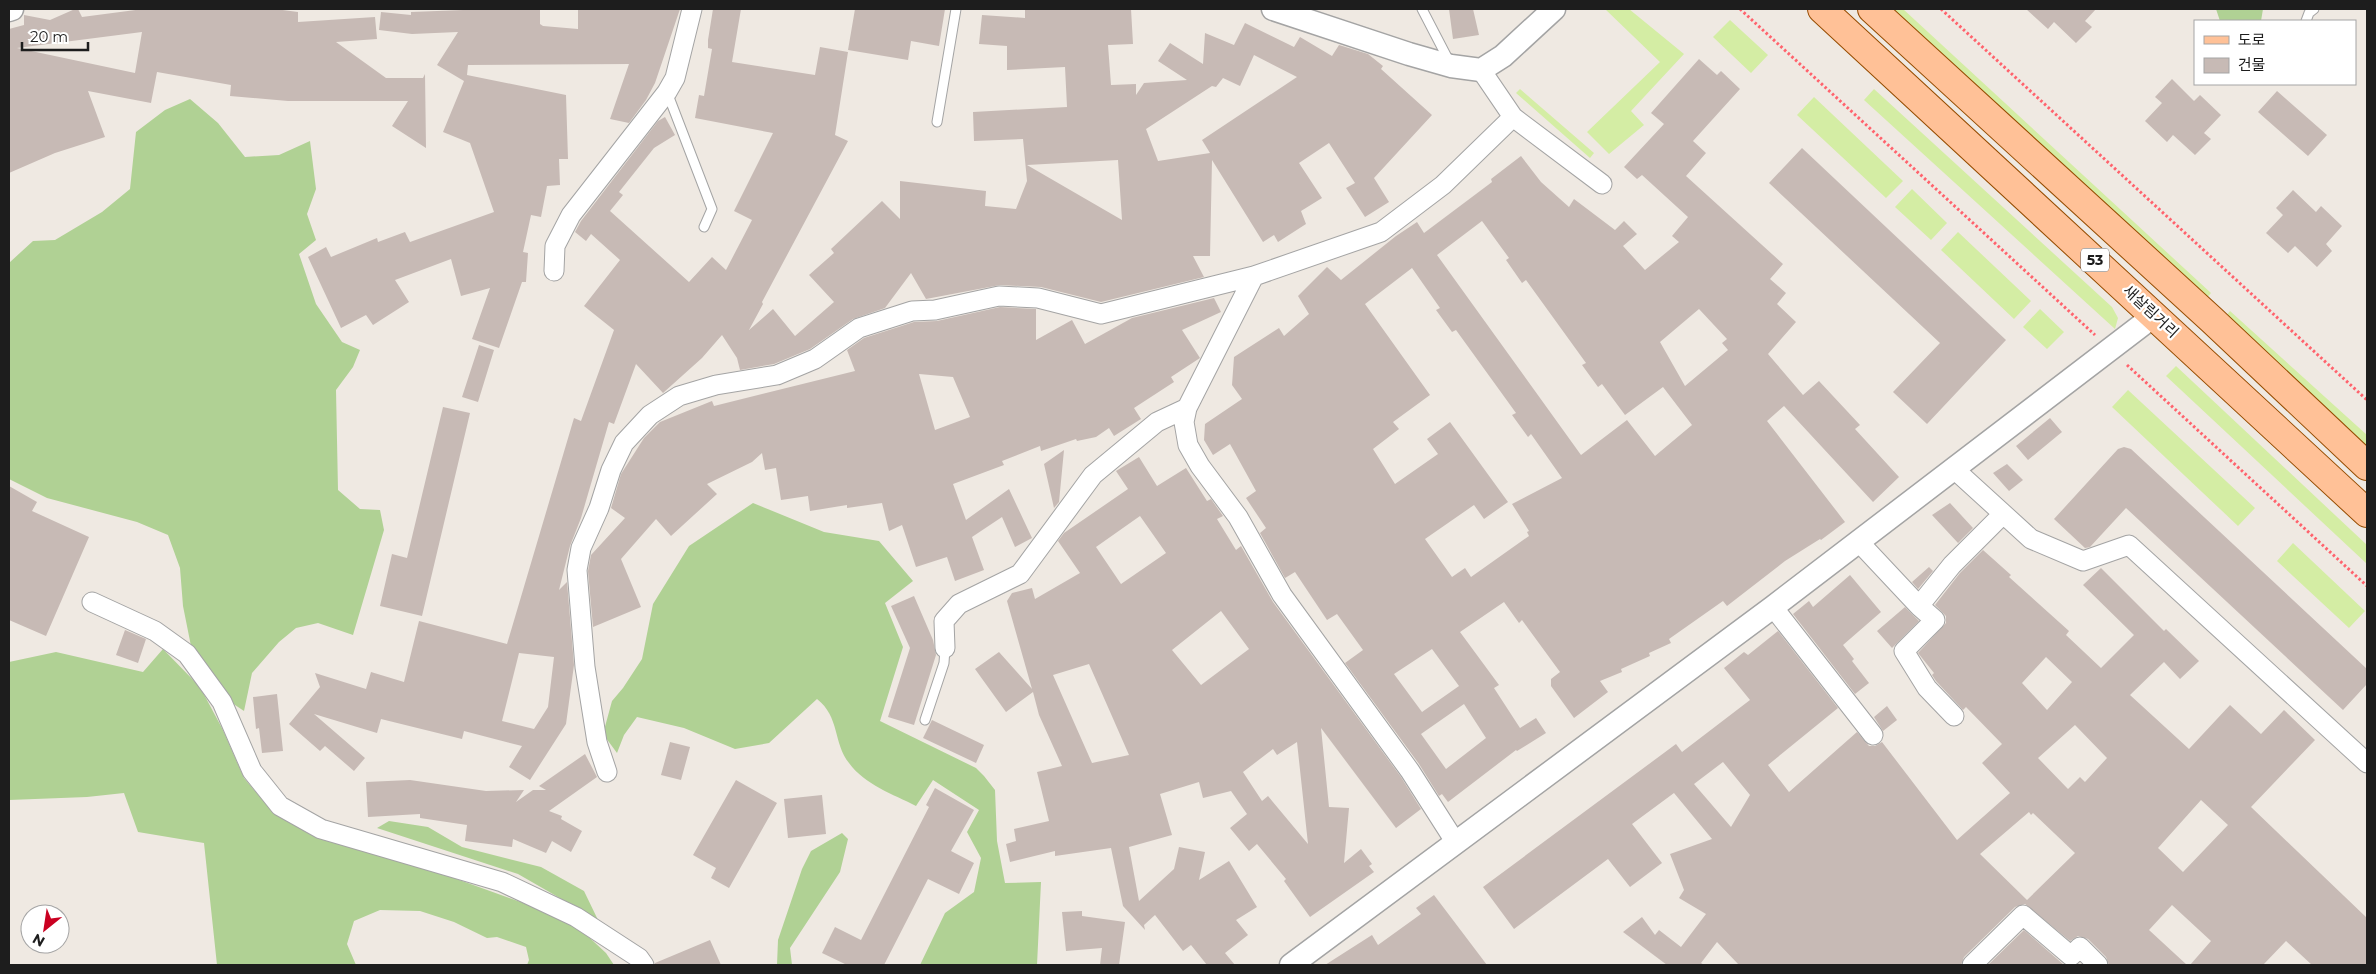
<svg xmlns="http://www.w3.org/2000/svg" width="2376" height="974" font-family="Montserrat,'Noto Sans KR',sans-serif">
<style>
.grass{fill:#d4eda4}
.forest{fill:#b0d194}
.building{fill:#c7bab5;fill-rule:evenodd}
.lines{fill:none;stroke-linecap:round;stroke-linejoin:round}
.service-casing{stroke:#a4a4a4;stroke-width:11}
.minor-casing{stroke:#a4a4a4;stroke-width:21}
.tertiary-casing{stroke:#a4a4a4;stroke-width:25}
.primary-casing{stroke:#964c00;stroke-width:30}
.path{stroke:#ff636d;stroke-width:3;stroke-dasharray:2.5 2.5;stroke-linecap:butt}
.service{stroke:#fff;stroke-width:9}
.minor{stroke:#fff;stroke-width:19}
.tertiary{stroke:#fff;stroke-width:22}
.primary{stroke:#ffc197;stroke-width:28}
.labels{text-anchor:middle;dominant-baseline:central;stroke-width:4.5;stroke-linejoin:round;paint-order:stroke}
.shield{fill:#fff;stroke:#616161;stroke-width:1}
.shield-label{font-size:14px;font-weight:bold;fill:#1d1d1d}
.street-label{font-size:15px;fill:#1d1d1d;stroke:#fff}
</style>
<rect width="100%" height="100%" fill="#efe9e2"/>
<path class="grass" d="M 1605,9 L 1629,9 L 1684,54 L 1631,111 L 1644,125 L 1609,154 L 1587,132 L 1660,62 Z
M 1891,9 L 1903,9 L 2211,293 L 2205,300 Z
M 1730,20 L 1768,55 L 1751,73 L 1713,37 Z
M 1520,89 L 1594,153 L 1590,158 L 1516,93 Z
M 1874,89 L 2112,307 L 2118,318 L 2115,329 L 1864,100 Z
M 1814,97 L 1903,181 L 1886,198 L 1797,115 Z
M 1912,189 L 1947,223 L 1931,240 L 1895,207 Z
M 1958,232 L 2031,301 L 2014,319 L 1941,250 Z
M 2040,309 L 2064,332 L 2047,349 L 2023,327 Z
M 2230,311 L 2367,435 L 2367,446 L 2225,317 Z
M 2176,366 L 2367,545 L 2367,564 L 2166,376 Z
M 2128,390 L 2255,508 L 2238,526 L 2112,407 Z
M 2293,543 L 2365,611 L 2349,628 L 2277,561 Z"/>
<path class="forest" d="M 2216,9 L 2263,9 L 2261,21 L 2220,21 Z
M 190,99 L 218,123 L 245,157 L 279,155 L 310,141 L 316,189 L 307,214 L 316,240 L 299,254 L 316,304 L 342,342 L 360,350 L 353,367 L 336,390 L 338,490 L 360,509 L 380,510 L 384,530 L 353,635 L 318,623 L 296,628 L 279,642 L 252,673 L 244,711 L 232,703 L 191,646 L 183,606 L 180,568 L 168,535 L 137,522 L 47,498 L 9,479 L 9,263 L 33,241 L 55,240 L 102,212 L 130,189 L 136,132 L 165,110 Z
M 753,503 L 824,532 L 879,541 L 913,581 L 885,603 L 903,647 L 880,721 L 976,768 L 984,776 L 995,790 L 997,841 L 1005,883 L 1041,882 L 1037,965 L 920,965 L 945,913 L 974,892 L 981,858 L 967,832 L 979,810 L 933,780 L 916,806 C 893,794 865,785 849,763 C 833,743 840,717 817,699 L 769,743 L 735,749 L 684,728 L 637,717 L 624,735 L 617,753 L 603,734 L 612,701 L 623,688 L 642,659 L 653,604 L 689,546 Z
M 163,649 L 200,687 L 223,730 L 244,778 L 271,810 L 329,838 L 404,860 L 529,905 L 579,928 L 606,953 L 614,965 L 527,965 L 529,960 L 526,947 L 497,937 L 487,938 L 454,922 L 420,911 L 380,910 L 354,921 L 347,944 L 356,965 L 217,965 L 204,843 L 138,832 L 124,793 L 87,797 L 9,800 L 9,662 L 56,652 L 143,672 Z
M 389,821 L 428,827 L 462,847 L 541,867 L 584,891 L 598,920 L 518,874 L 377,828 Z
M 842,833 L 848,839 L 840,872 L 790,948 L 792,965 L 777,965 L 778,940 L 802,869 L 811,851 Z"/>
<path class="building" d="M 75,9 L 78,9 L 82,17 L 143,9 L 275,9 L 298,12 L 298,22 L 375,17 L 377,39 L 336,42 L 386,78 L 423,78 L 425,74 L 426,148 L 392,126 L 408,101 L 288,101 L 230,96 L 231,85 L 157,72 L 151,103 L 88,91 L 105,137 L 55,153 L 9,173 L 9,29 L 24,25 L 24,15 L 50,20 ZM 142,32 L 135,73 L 17,48 Z
M 489,9 L 540,9 L 540,24 L 543,26 L 578,29 L 578,9 L 680,9 L 655,83 L 646,100 L 629,123 L 610,119 L 629,64 L 468,65 L 467,75 L 566,95 L 568,159 L 559,159 L 560,185 L 547,186 L 541,217 L 531,215 L 523,252 L 528,253 L 526,282 L 522,282 L 499,348 L 472,339 L 490,288 L 461,296 L 451,259 L 395,280 L 409,302 L 373,325 L 366,315 L 341,328 L 308,257 L 326,247 L 331,257 L 377,238 L 378,242 L 405,232 L 410,242 L 494,212 L 470,143 L 443,132 L 464,81 L 437,65 L 458,32 L 412,34 L 379,30 L 381,12 L 411,15 L 411,12 Z
M 713,9 L 741,9 L 732,62 L 815,75 L 820,47 L 848,52 L 835,135 L 848,141 L 762,302 L 763,304 L 749,330 L 773,309 L 795,336 L 834,302 L 809,275 L 834,253 L 831,249 L 882,201 L 900,219 L 900,181 L 986,191 L 985,206 L 1016,209 L 1027,181 L 1023,139 L 974,141 L 973,112 L 1067,107 L 1065,67 L 1007,70 L 1007,46 L 979,44 L 982,15 L 1025,18 L 1025,9 L 1131,9 L 1133,44 L 1108,45 L 1111,85 L 1136,84 L 1136,95 L 1144,83 L 1187,80 L 1158,61 L 1170,43 L 1203,64 L 1205,33 L 1234,45 L 1245,23 L 1294,47 L 1300,37 L 1332,56 L 1339,45 L 1368,54 L 1383,66 L 1381,69 L 1432,115 L 1374,178 L 1389,202 L 1365,217 L 1346,188 L 1355,183 L 1329,143 L 1299,163 L 1322,198 L 1301,211 L 1306,224 L 1278,242 L 1274,235 L 1263,242 L 1212,160 L 1210,256 L 1193,256 L 1204,277 L 1101,302 L 1041,287 L 1000,285 L 926,299 L 911,273 L 885,308 L 853,319 L 810,349 L 774,364 L 740,370 L 737,358 L 722,335 L 702,358 L 663,393 L 636,364 L 614,424 L 609,422 L 581,518 L 570,546 L 559,590 L 567,582 L 574,665 L 566,724 L 530,780 L 509,767 L 522,746 L 464,731 L 462,739 L 381,719 L 377,733 L 314,714 L 365,758 L 354,771 L 325,746 L 320,751 L 289,724 L 320,687 L 315,673 L 366,689 L 371,672 L 404,682 L 419,621 L 507,644 L 574,418 L 581,421 L 614,330 L 584,306 L 620,260 L 591,234 L 586,241 L 575,232 L 581,221 L 658,121 L 665,117 L 675,135 L 654,148 L 619,192 L 623,195 L 610,211 L 689,282 L 712,257 L 726,270 L 752,220 L 734,211 L 773,133 L 695,118 L 699,95 L 704,96 L 712,49 L 708,48 L 708,40 ZM 1254,55 L 1297,77 L 1202,140 L 1210,153 L 1158,161 L 1146,129 L 1212,86 L 1216,87 L 1223,78 L 1240,86 ZM 1118,160 L 1122,220 L 1027,165 ZM 519,653 L 554,657 L 548,707 L 534,729 L 502,721 Z
M 855,9 L 945,9 L 939,46 L 911,41 L 908,60 L 848,50 Z
M 1449,9 L 1473,9 L 1479,35 L 1453,39 Z
M 2026,9 L 2096,9 L 2085,21 L 2092,27 L 2076,43 L 2054,22 L 2048,29 Z
M 1699,59 L 1717,75 L 1721,71 L 1740,89 L 1693,141 L 1706,153 L 1686,176 L 1783,264 L 1770,279 L 1786,293 L 1777,304 L 1796,322 L 1768,354 L 1803,395 L 1819,381 L 1860,425 L 1855,429 L 1899,477 L 1873,502 L 1784,406 L 1767,421 L 1845,522 L 1821,540 L 1820,539 L 1785,561 L 1727,606 L 1723,601 L 1669,639 L 1671,643 L 1649,653 L 1650,656 L 1621,669 L 1622,672 L 1600,681 L 1608,692 L 1574,718 L 1551,686 L 1551,679 L 1560,672 L 1522,620 L 1519,623 L 1504,602 L 1460,632 L 1499,685 L 1494,688 L 1520,728 L 1536,718 L 1546,733 L 1517,751 L 1516,750 L 1448,802 L 1442,794 L 1439,796 L 1419,764 L 1345,663 L 1363,650 L 1337,614 L 1327,620 L 1295,572 L 1285,578 L 1260,533 L 1266,528 L 1246,498 L 1256,491 L 1230,444 L 1213,455 L 1204,440 L 1205,424 L 1242,399 L 1232,385 L 1234,357 L 1279,328 L 1284,336 L 1309,314 L 1298,296 L 1327,267 L 1341,280 L 1396,236 L 1417,222 L 1424,233 L 1492,182 L 1491,179 L 1521,156 L 1541,182 L 1569,207 L 1574,199 L 1615,230 L 1624,221 L 1637,234 L 1623,246 L 1645,270 L 1679,242 L 1672,236 L 1688,217 L 1642,175 L 1637,179 L 1624,167 L 1664,124 L 1651,113 ZM 1482,221 L 1509,258 L 1506,260 L 1522,283 L 1526,280 L 1586,363 L 1582,365 L 1598,387 L 1602,384 L 1625,415 L 1663,387 L 1692,425 L 1655,456 L 1627,420 L 1581,455 L 1437,255 ZM 1412,268 L 1440,308 L 1436,310 L 1452,332 L 1456,330 L 1516,413 L 1512,415 L 1528,437 L 1531,434 L 1562,478 L 1512,504 L 1529,531 L 1527,532 L 1529,536 L 1471,577 L 1465,568 L 1452,577 L 1425,539 L 1474,505 L 1484,519 L 1508,502 L 1450,422 L 1427,439 L 1438,454 L 1395,484 L 1373,449 L 1399,429 L 1393,422 L 1430,395 L 1365,304 ZM 1699,309 L 1727,339 L 1722,343 L 1728,350 L 1685,386 L 1660,342 ZM 1432,649 L 1459,686 L 1422,712 L 1394,674 ZM 1464,704 L 1486,738 L 1446,769 L 1421,734 Z
M 2172,79 L 2194,101 L 2200,95 L 2221,115 L 2204,133 L 2211,139 L 2195,155 L 2173,135 L 2167,142 L 2145,121 L 2162,103 L 2155,97 Z
M 2277,91 L 2327,135 L 2308,156 L 2258,112 Z
M 1802,148 L 2006,340 L 1927,424 L 1893,392 L 1940,343 L 1769,183 Z
M 2293,190 L 2316,212 L 2321,206 L 2342,226 L 2326,244 L 2332,251 L 2317,267 L 2295,246 L 2288,253 L 2266,233 L 2283,215 L 2276,208 Z
M 1214,298 L 1221,312 L 1182,330 L 1200,358 L 1171,377 L 1174,382 L 1134,408 L 1141,419 L 1114,436 L 1109,428 L 1096,437 L 1077,441 L 1076,439 L 1041,451 L 1040,446 L 1002,461 L 1004,465 L 953,484 L 966,520 L 1009,489 L 1032,538 L 1015,547 L 1002,517 L 972,537 L 984,570 L 955,581 L 947,557 L 916,567 L 902,525 L 889,531 L 882,503 L 847,508 L 847,505 L 810,511 L 808,496 L 781,500 L 776,468 L 765,470 L 762,453 L 752,462 L 707,484 L 717,494 L 671,536 L 656,519 L 621,559 L 641,607 L 593,627 L 588,571 L 591,555 L 625,518 L 611,508 L 621,474 L 644,438 L 660,422 L 712,401 L 714,406 L 855,371 L 847,350 L 864,338 L 914,322 L 937,321 L 1000,307 L 1036,309 L 1036,340 L 1072,320 L 1085,344 L 1132,318 ZM 919,374 L 953,377 L 970,417 L 935,430 Z
M 479,345 L 494,350 L 478,402 L 462,397 Z
M 443,407 L 470,413 L 422,616 L 380,606 L 392,554 L 407,558 Z
M 2050,418 L 2062,432 L 2028,460 L 2016,446 Z
M 2124,447 L 2131,449 L 2367,669 L 2367,684 L 2343,710 L 2126,508 L 2090,547 L 2085,548 L 2054,519 L 2118,449 Z
M 1064,450 L 1059,502 L 1054,508 L 1044,464 Z
M 1139,457 L 1157,486 L 1186,468 L 1207,501 L 1211,499 L 1223,516 L 1217,519 L 1236,550 L 1241,546 L 1273,602 L 1401,777 L 1421,809 L 1396,828 L 1321,728 L 1329,807 L 1349,808 L 1344,863 L 1361,849 L 1372,864 L 1369,866 L 1374,872 L 1310,917 L 1284,881 L 1286,879 L 1257,844 L 1249,851 L 1230,828 L 1247,814 L 1231,791 L 1203,798 L 1199,782 L 1160,794 L 1172,835 L 1129,847 L 1139,901 L 1174,869 L 1179,847 L 1205,852 L 1199,880 L 1229,861 L 1257,907 L 1236,920 L 1248,935 L 1225,953 L 1235,965 L 1207,965 L 1191,945 L 1183,951 L 1155,915 L 1144,925 L 1145,930 L 1123,906 L 1111,848 L 1055,856 L 1055,851 L 1010,862 L 1006,844 L 1016,841 L 1014,829 L 1049,821 L 1037,772 L 1062,766 L 1039,715 L 1033,692 L 1006,712 L 975,669 L 999,652 L 1032,689 L 1007,601 L 1012,593 L 1032,588 L 1035,599 L 1080,573 L 1058,541 L 1064,533 L 1128,489 L 1116,471 ZM 1140,516 L 1166,553 L 1121,584 L 1096,547 ZM 1221,611 L 1249,649 L 1201,685 L 1172,650 ZM 1089,664 L 1111,714 L 1129,755 L 1092,763 L 1053,675 ZM 1297,742 L 1308,844 L 1268,796 L 1262,801 L 1243,772 L 1273,749 L 1277,755 Z
M 2007,464 L 2023,480 L 2009,491 L 1993,473 Z
M 9,486 L 37,502 L 32,511 L 89,537 L 46,636 L 9,620 Z
M 1950,503 L 1973,528 L 1958,543 L 1932,515 Z
M 1983,550 L 2011,575 L 2009,577 L 2069,631 L 2066,635 L 2101,668 L 2134,635 L 2083,585 L 2101,568 L 2164,631 L 2166,629 L 2199,661 L 2180,679 L 2164,662 L 2130,695 L 2189,749 L 2230,705 L 2261,734 L 2284,710 L 2315,740 L 2251,807 L 2367,918 L 2367,965 L 2312,965 L 2286,941 L 2263,965 L 2190,965 L 2211,941 L 2172,905 L 2149,930 L 2187,965 L 2109,965 L 2106,957 L 2088,939 L 2078,936 L 2070,941 L 2025,904 L 2015,907 L 1964,957 L 1961,965 L 1739,965 L 1717,942 L 1701,963 L 1704,965 L 1667,965 L 1623,932 L 1642,917 L 1655,935 L 1659,930 L 1681,947 L 1706,914 L 1679,898 L 1684,890 L 1670,854 L 1712,839 L 1674,793 L 1632,824 L 1662,863 L 1630,887 L 1608,859 L 1514,929 L 1483,887 L 1676,744 L 1682,752 L 1750,700 L 1724,668 L 1744,652 L 1748,655 L 1778,631 L 1838,708 L 1768,765 L 1789,792 L 1857,732 L 1869,746 L 1875,746 L 1882,742 L 1957,840 L 2010,793 L 1982,763 L 2002,744 L 1966,707 L 1963,710 L 1936,681 L 1932,675 L 1934,673 L 1918,653 L 1946,623 L 1946,616 L 1935,605 L 1960,573 ZM 2046,657 L 2072,682 L 2047,710 L 2022,683 ZM 2075,725 L 2107,758 L 2085,782 L 2080,777 L 2068,789 L 2038,758 ZM 1723,762 L 1750,795 L 1731,827 L 1694,784 ZM 2201,800 L 2228,825 L 2183,872 L 2158,848 ZM 2029,812 L 2031,815 L 2033,813 L 2075,853 L 2027,900 L 1980,854 Z
M 1929,567 L 1933,571 L 1918,589 L 1912,582 Z
M 1850,575 L 1881,612 L 1843,645 L 1854,659 L 1852,661 L 1869,683 L 1855,694 L 1793,614 L 1809,601 L 1813,607 Z
M 914,596 L 933,640 L 936,655 L 914,725 L 888,717 L 910,648 L 891,606 Z
M 1905,607 L 1919,621 L 1892,648 L 1877,631 Z
M 125,630 L 146,639 L 138,663 L 116,655 Z
M 277,694 L 283,751 L 262,753 L 259,728 L 256,729 L 253,697 Z
M 1887,706 L 1897,720 L 1883,731 L 1874,717 Z
M 932,720 L 984,745 L 976,763 L 923,738 Z
M 670,742 L 690,747 L 681,780 L 661,775 Z
M 585,754 L 597,777 L 549,811 L 562,816 L 561,819 L 582,831 L 571,852 L 552,841 L 546,853 L 513,839 L 512,847 L 465,841 L 467,825 L 420,818 L 420,814 L 368,817 L 366,782 L 410,780 L 486,791 L 524,790 L 516,802 L 533,790 L 546,790 L 539,786 Z
M 736,780 L 777,803 L 729,888 L 711,878 L 716,868 L 693,855 Z
M 935,788 L 974,810 L 951,851 L 974,863 L 959,894 L 928,879 L 884,965 L 847,965 L 822,953 L 835,927 L 861,940 L 929,807 L 926,805 Z
M 822,795 L 826,834 L 788,838 L 784,799 Z
M 1434,895 L 1487,965 L 1325,965 L 1372,935 L 1378,945 L 1421,914 L 1416,908 Z
M 1082,911 L 1082,916 L 1125,922 L 1119,965 L 1100,965 L 1102,948 L 1066,951 L 1062,912 Z
M 2024,930 L 2064,965 L 2065,965 L 1988,965 Z
M 710,940 L 721,965 L 655,965 L 655,963 Z"/>
<g class="lines">
<g class="service-casing">
<path id="service" d="M 1422,9 L 1449,61
M 2306,21 L 2309,13 L 2314,9
M 667,92 L 712,209 L 704,227
M 937,122 L 956,9
M 925,720 L 944,663 L 945,648"/>
</g>
<g class="minor-casing">
<path id="minor" d="M 1481,70 L 1513,117 L 1602,184
M 554,271 L 555,246 L 571,215 L 667,92 L 675,78 L 692,9
M 1254,276 L 1187,408 L 1184,422 L 1188,445 L 1200,466 L 1238,517 L 1282,595 L 1410,771 L 1456,843
M 1953,468 L 2031,539 L 2083,561 L 2129,545 L 2367,763
M 1858,541 L 1919,606
M 92,602 L 155,631 L 187,654 L 222,702 L 252,771 L 280,806 L 321,829 L 502,882 L 576,917 L 639,958 L 644,965
M 1773,607 L 1873,735
M 945,648 L 944,621 L 959,604 L 1020,574 L 1093,475 L 1157,422 L 1187,408
M 1954,716 L 1927,688 L 1904,651 L 1935,620 L 1919,606 L 1952,565 L 2003,514
M 607,772 L 597,742 L 585,667 L 577,570 L 581,548 L 599,508 L 611,470 L 624,443 L 650,415 L 679,396 L 716,385 L 777,375 L 815,359 L 859,328 L 912,311 L 935,310 L 999,296 L 1038,298 L 1101,314 L 1254,276 L 1381,232 L 1443,185 L 1513,117
M 1972,965 L 2023,915 L 2071,956 L 2080,947 L 2098,965"/>
</g>
<g class="tertiary-casing">
<path id="tertiary" d="M 1273,9 L 1409,54 L 1451,66 L 1481,70 L 1503,56 L 1554,9
M 9,10 L 12,9
M 1291,965 L 1773,607 L 2155,315"/>
</g>
<g class="primary-casing">
<path id="primary" d="M 1822,9 L 2367,513
M 1872,9 L 2212,320 L 2367,466"/>
</g>
<path class="path" d="M 1740,9 L 2095,335
M 1941,9 L 2367,400
M 2127,365 L 2367,586"/>
<use href="#service" class="service"/>
<use href="#minor" class="minor"/>
<use href="#tertiary" class="tertiary"/>
<use href="#primary" class="primary"/>
</g>
<g class="labels">
<rect class="shield" x="2081" y="248.5" width="28" height="23" rx="4"/>
<g class="shield-label">
<text x="2095" y="260">53</text>
</g>
<g class="street-label">
<text transform="translate(2151 311) rotate(43)">새살림거리</text>
</g>
</g>
<rect width="2376" height="974" fill="none" stroke="#1d1d1d" stroke-width="20"/>
<rect x="2194" y="20" width="162" height="65" fill="#ffffff" stroke="#a5a5a5"/>
<rect x="2204" y="36" width="25" height="8" fill="#ffc197" stroke="#a5a5a5"/>
<text x="2238" y="45" font-size="15" fill="#1d1d1d">도로</text>
<rect x="2204" y="58" width="25" height="15" fill="#c7bab5" stroke="#a5a5a5"/>
<text x="2238" y="70" font-size="15" fill="#1d1d1d">건물</text>
<g transform="translate(45 929) rotate(210)"><circle r="24" fill="#ffffff" stroke="#a5a5a5"/>
<path d="M0-4L9 19L0 12L-9 19Z" fill="#ca0021"/>
<text y="-8" font-size="14" font-weight="bold" text-anchor="middle" fill="#1d1d1d">N</text>
</g>
<path d="M22 42v8h66v-8" fill="none" stroke="#1d1d1d" stroke-width="2.5"/>
<text x="30" y="42" font-size="15" fill="#1d1d1d" stroke="#ffffff" stroke-width="4" paint-order="stroke">20 m</text>
</svg>
